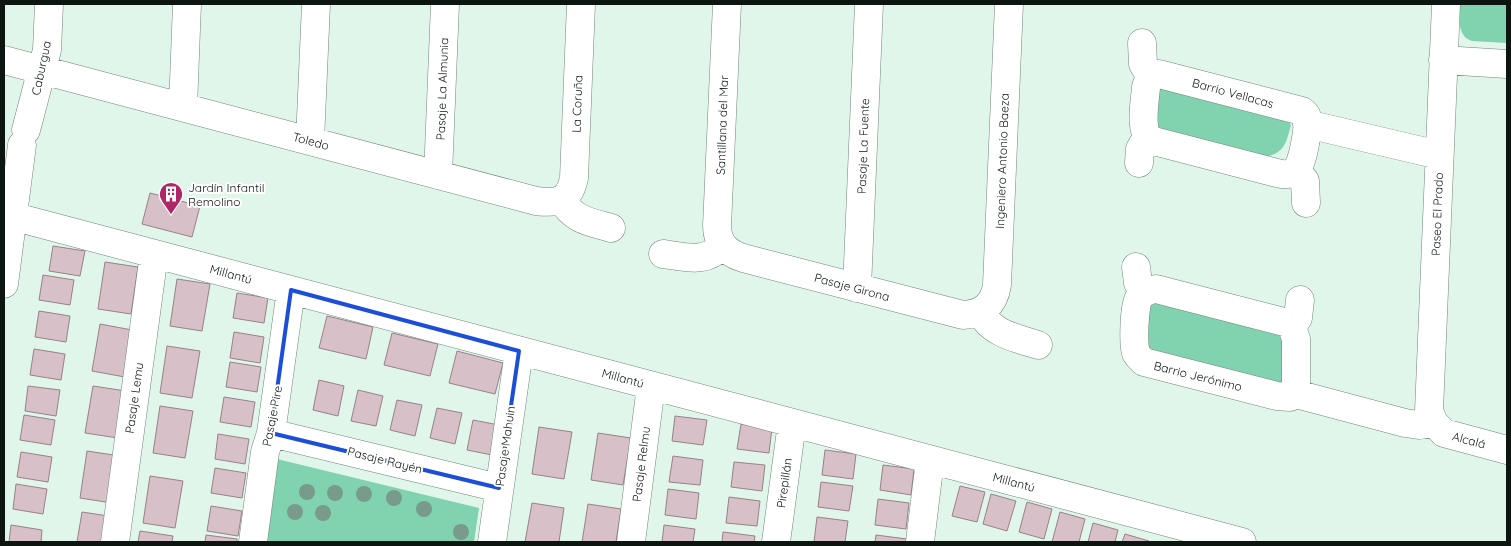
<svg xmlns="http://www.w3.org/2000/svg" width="1511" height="546" font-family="Quicksand,sans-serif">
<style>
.green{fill:#81d2ae}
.building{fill:#d7c0c7;stroke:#978188}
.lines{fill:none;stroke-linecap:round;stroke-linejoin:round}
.minor-casing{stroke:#70847a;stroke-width:29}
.minor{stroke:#fff;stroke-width:28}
.tree{fill:#789b8c}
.marked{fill:none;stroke:#1d4ed8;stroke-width:4;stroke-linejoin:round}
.labels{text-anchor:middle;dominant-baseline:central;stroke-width:4;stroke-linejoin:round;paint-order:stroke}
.street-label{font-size:12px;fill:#0d1511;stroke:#fff}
.poi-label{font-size:12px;fill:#0d1511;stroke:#fff;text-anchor:start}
</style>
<rect width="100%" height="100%" fill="#e0f6eb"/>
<path class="green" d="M 1460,4 L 1507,4 L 1507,43 L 1472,41 C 1456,36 1460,17 1460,4 Z
M 1161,84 L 1283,113 L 1291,125 C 1286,143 1285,153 1265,157 L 1163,134 L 1151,122 Z
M 1151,301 L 1283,332 L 1284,384 L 1148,356 L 1139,330 Z
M 277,459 L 479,508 L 474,542 L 265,542 Z"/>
<path class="building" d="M 150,193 L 200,206 L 192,237 L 142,224 Z
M 53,246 L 85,251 L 80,276 L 49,271 Z
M 105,262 L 138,267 L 131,314 L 98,309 Z
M 43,275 L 74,280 L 70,305 L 39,300 Z
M 177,279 L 210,284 L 202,331 L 170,326 Z
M 237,293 L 268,298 L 264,323 L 233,318 Z
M 39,311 L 70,316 L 66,342 L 35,337 Z
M 327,316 L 373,327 L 366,359 L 319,348 Z
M 100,324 L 132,330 L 125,377 L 92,371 Z
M 234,332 L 264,337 L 260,363 L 230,358 Z
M 392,333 L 438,344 L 430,376 L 384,365 Z
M 167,346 L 200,351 L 192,398 L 160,393 Z
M 34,349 L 65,354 L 61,380 L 30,375 Z
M 457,351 L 503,363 L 495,394 L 449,383 Z
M 230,362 L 261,367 L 257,392 L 226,387 Z
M 319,380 L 344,386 L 338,416 L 313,410 Z
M 28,386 L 60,390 L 56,416 L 25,411 Z
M 93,386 L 126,391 L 118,438 L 85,433 Z
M 358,390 L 383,396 L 376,426 L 351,421 Z
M 224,397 L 255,402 L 251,427 L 220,422 Z
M 397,400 L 422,405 L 415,436 L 390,430 Z
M 160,406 L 193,411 L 185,458 L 153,453 Z
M 437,408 L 462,413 L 455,444 L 430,438 Z
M 24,415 L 55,420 L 51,445 L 20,440 Z
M 675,416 L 707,420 L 703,445 L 672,441 Z
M 473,420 L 499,425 L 492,455 L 467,450 Z
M 741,424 L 772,428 L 769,453 L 737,449 Z
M 539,427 L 572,432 L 564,479 L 532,474 Z
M 598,433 L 631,438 L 623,485 L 591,480 Z
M 218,434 L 249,439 L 245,464 L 215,459 Z
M 825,450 L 856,454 L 853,479 L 822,475 Z
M 87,451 L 120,456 L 112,503 L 80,498 Z
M 21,452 L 52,457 L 48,482 L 17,477 Z
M 673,456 L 703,460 L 700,485 L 669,482 Z
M 734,462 L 765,465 L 762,491 L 731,487 Z
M 883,465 L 914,469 L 911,495 L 880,490 Z
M 215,468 L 246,473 L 242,498 L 211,493 Z
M 150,476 L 183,481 L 175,528 L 143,523 Z
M 821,482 L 853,486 L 849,511 L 818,507 Z
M 16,484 L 47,489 L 43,514 L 13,509 Z
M 960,486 L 985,492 L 977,522 L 952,516 Z
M 668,489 L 699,493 L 696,519 L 665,515 Z
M 991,494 L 1016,501 L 1007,531 L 983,524 Z
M 729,497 L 760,501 L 757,526 L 726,523 Z
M 878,499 L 909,503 L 906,529 L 875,525 Z
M 1027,502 L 1052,509 L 1044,539 L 1019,532 Z
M 532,503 L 564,508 L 559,542 L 525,542 Z
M 588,504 L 621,509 L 616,542 L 582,542 Z
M 211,506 L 242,511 L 238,536 L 207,531 Z
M 82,512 L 115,517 L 111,542 L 77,542 Z
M 1060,512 L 1085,519 L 1079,542 L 1052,542 Z
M 817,517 L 848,521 L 845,542 L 814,542 Z
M 1093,523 L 1118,530 L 1115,542 L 1088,542 Z
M 11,525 L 42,530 L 41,542 L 9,542 Z
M 664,525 L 695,529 L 693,542 L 662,542 Z
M 140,531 L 173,536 L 172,542 L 138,542 Z
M 723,532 L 755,536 L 754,542 L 722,542 Z
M 1125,534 L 1149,541 L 1149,542 L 1122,542 Z
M 206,535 L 237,539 L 237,542 L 205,542 Z
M 876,535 L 907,539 L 906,542 L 875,542 Z"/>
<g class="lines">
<g class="minor-casing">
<path id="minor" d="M 727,4 L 717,226 C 717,243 727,253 743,258 L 963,315 C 982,314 994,305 997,285 L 1009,4
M 1446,4 L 1429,411 L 1434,423 L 1444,433 L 1507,450
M 1142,43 L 1143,64 L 1151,77
M 4,60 L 536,201 C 559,204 569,201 574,178 L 581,4
M 1443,60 L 1507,64
M 1159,74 L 1302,111 C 1305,113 1306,114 1307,117 C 1309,126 1303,164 1296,170 C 1290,175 1284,175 1277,173 L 1150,140 C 1139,129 1145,102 1146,87 C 1148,80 1151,76 1159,74 Z
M 183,107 L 187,4
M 1307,124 L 1439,155
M 26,130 L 47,50 L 49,4
M 310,141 L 316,4
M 1139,163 L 1140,149 L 1147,137
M 1296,170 L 1305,181 L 1306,203
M 438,175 L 445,4
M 562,200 C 573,220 590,222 611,228
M 4,214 L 1242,542
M 663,254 C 686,257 705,264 723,245
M 1136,267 L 1138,283 L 1144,293
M 4,284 L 22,145
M 857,288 L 869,4
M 980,312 C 992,334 1016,338 1038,345
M 1292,327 L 1298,318 L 1300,300
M 1296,394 L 1296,339 L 1292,327 L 1288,323 L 1156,289 C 1149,290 1143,292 1139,298 C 1134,306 1133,344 1136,353 C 1138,357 1141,359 1144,362 L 1277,396 L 1290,397 L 1296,394 L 1405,423 L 1419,425 L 1434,423
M 271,433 L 499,488
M 115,542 L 154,254
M 253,542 L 265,452 L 271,433 L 291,290
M 492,542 L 519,351
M 631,542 L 651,386
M 776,542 L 792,423
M 920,542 L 930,460"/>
</g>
<use href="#minor" class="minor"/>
</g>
<g class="tree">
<circle cx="307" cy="492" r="8"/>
<circle cx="335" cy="493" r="8"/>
<circle cx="364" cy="494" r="8"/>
<circle cx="394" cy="498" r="8"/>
<circle cx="424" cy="509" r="8"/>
<circle cx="295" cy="512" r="8"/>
<circle cx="323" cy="513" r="8"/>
<circle cx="461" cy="532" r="8"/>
</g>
<path class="marked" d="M 291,290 L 519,351 L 499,488 L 271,433 Z"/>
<defs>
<g id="building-pin" transform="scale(1.25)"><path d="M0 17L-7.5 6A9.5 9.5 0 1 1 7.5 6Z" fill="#af2666" stroke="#fff"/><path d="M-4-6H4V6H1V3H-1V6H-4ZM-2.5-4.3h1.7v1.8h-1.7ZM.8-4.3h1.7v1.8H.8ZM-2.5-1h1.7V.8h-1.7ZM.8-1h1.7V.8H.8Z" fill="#fff"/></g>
</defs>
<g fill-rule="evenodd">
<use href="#building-pin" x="171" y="194"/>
</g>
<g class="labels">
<g class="street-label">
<text transform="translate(41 68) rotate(-78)">Caburgua</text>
<text transform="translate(442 89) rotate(-88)">Pasaje La Almunia</text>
<text transform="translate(1233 93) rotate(15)">Barrio Vellacas</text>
<text transform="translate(577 104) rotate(-88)">La Coruña</text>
<text transform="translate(722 125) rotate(-88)">Santillana del Mar</text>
<text transform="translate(311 141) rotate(15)">Toledo</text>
<text transform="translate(863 146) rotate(-88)">Pasaje La Fuente</text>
<text transform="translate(1002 161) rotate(-88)">Ingeniero Antonio Baeza</text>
<text transform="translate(1437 214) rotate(-88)">Paseo El Prado</text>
<text transform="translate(231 274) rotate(15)">Millantú</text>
<text transform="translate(852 287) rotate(15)">Pasaje Girona</text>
<text transform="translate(1198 376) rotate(14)">Barrio Jerónimo</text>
<text transform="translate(623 378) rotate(15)">Millantú</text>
<text transform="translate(134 398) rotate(-82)">Pasaje Lemu</text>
<text transform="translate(272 416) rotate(-79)">Pasaje Pire</text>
<text transform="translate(1469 440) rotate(15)">Alcalá</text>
<text transform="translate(505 446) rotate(-82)">Pasaje Mahuin</text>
<text transform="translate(385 460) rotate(14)">Pasaje Rayén</text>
<text transform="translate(641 464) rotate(-83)">Pasaje Relmu</text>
<text transform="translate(1014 482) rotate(15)">Millantú</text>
<text transform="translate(784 483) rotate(-82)">Pirepillán</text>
</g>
<g class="poi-label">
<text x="188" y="187">Jardín Infantil<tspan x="188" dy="14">Remolino</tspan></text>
</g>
</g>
<rect width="1511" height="546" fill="none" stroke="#0d1511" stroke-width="10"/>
</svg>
